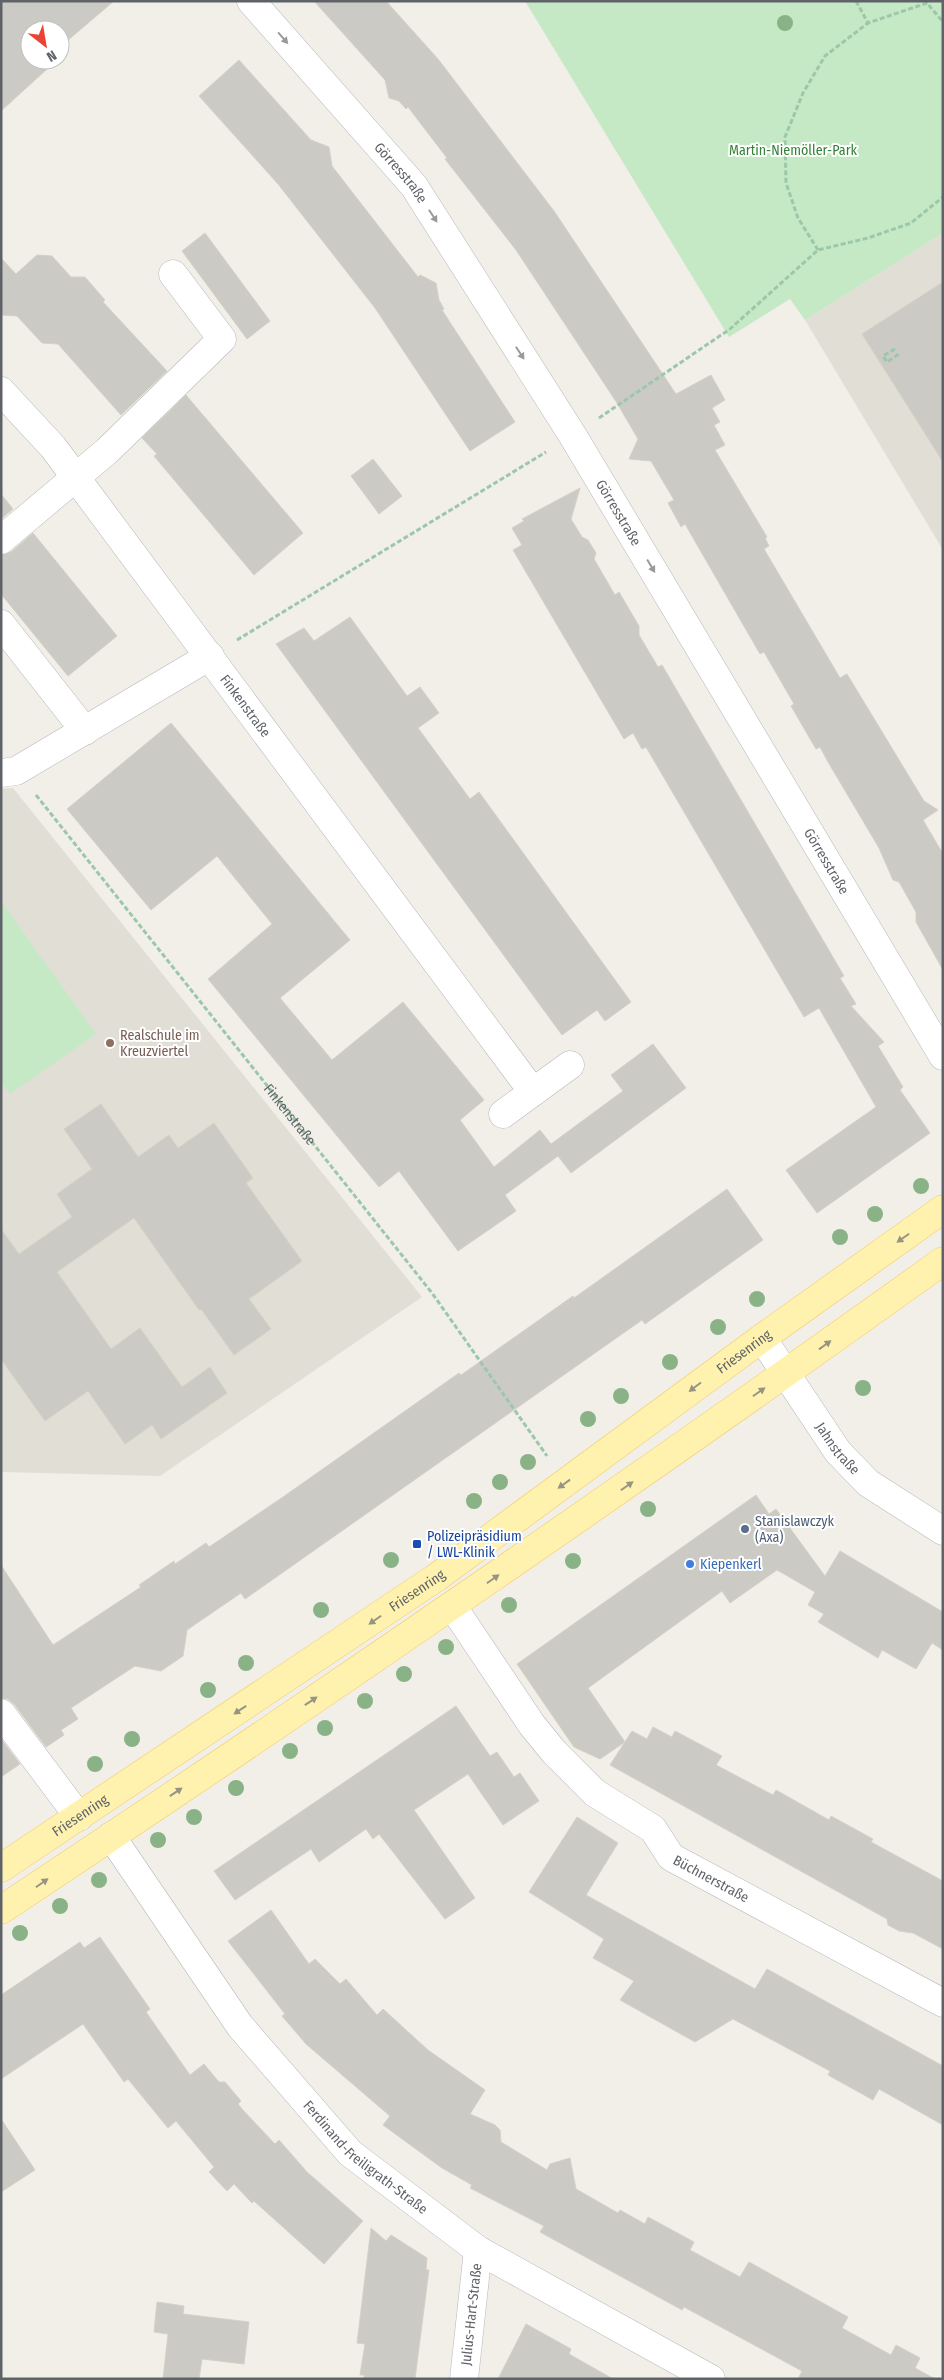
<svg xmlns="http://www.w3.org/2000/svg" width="944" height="2380" font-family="'Fira Sans Condensed',sans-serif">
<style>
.education{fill:#e1ded6}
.green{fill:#c5e8c5}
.building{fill:#cccac5;stroke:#d6d1c6}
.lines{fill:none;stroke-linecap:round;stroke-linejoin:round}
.minor-casing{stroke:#b5b8bc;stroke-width:29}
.major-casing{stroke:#f2c960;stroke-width:29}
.path{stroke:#9cc7a9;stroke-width:3;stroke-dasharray:5 2.5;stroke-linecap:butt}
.minor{stroke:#fff;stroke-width:28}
.major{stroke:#fff2af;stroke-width:28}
.tree{fill:#89b387}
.oneway{fill:#979a9d}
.oneway2{fill:#979581}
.education-dot{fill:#8d6e63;stroke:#fff;stroke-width:2}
.service-dot{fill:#5c6f8a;stroke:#fff;stroke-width:2}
.transit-dot{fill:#1a4fb4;stroke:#fff;stroke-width:2}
.shop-dot{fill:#3f7fe0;stroke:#fff;stroke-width:2}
.labels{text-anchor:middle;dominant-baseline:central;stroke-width:4;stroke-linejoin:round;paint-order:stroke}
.park-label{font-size:14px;fill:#348238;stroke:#fff}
.street-label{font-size:14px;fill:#5f6368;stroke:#fff}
.education-label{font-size:14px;fill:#785e54;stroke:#fff;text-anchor:start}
.service-label{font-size:14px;fill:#4e5e75;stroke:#fff;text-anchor:start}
.transit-label{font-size:14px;fill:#164399;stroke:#fff;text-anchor:start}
.shop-label{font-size:14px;fill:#366cbe;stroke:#fff;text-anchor:start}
</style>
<rect width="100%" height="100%" fill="#f1efe8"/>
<path class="education" d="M 943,233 L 943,550 L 805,320 Z
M 13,788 L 422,1297 L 160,1476 L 1,1472 L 1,789 Z"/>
<path class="green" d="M 525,1 L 943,1 L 943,233 L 805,320 L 790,299 L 729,337 Z
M 1,901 L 96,1034 L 10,1094 L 1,1082 Z"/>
<path class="building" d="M 1,1 L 114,1 L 60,47 L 60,30 L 30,30 L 30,60 L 57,60 L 1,111 Z
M 314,1 L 386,1 L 438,59 L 554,211 L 676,394 L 711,375 L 725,400 L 712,408 L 720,422 L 714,425 L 725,445 L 715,450 L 767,537 L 765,538 L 769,546 L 764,549 L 840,678 L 847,674 L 924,801 L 938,810 L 923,820 L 943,854 L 943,970 L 916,922 L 916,912 L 899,882 L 893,880 L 879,848 L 828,762 L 820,747 L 816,749 L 791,706 L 794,704 L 764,652 L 760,654 L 685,524 L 681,527 L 668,503 L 674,500 L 651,461 L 629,459 L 638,439 L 617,403 L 516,250 L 445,159 L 447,158 L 408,107 L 406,109 L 399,101 L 389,98 L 385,80 Z
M 239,60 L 311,140 L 329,147 L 332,166 L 418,277 L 420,275 L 436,283 L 439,300 L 444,309 L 442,310 L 515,422 L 470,451 L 375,308 L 278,184 L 199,96 Z
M 205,233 L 270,321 L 247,339 L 182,251 Z
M 37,255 L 52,256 L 71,277 L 85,277 L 105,300 L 103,302 L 167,371 L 121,415 L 58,344 L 42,343 L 17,316 L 1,315 L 1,258 L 16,274 Z
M 943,282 L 943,462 L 862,334 Z
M 186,395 L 303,533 L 254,575 L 154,456 L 157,454 L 142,438 Z
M 373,459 L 402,496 L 379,514 L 351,476 Z
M 580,488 L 571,519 L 582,537 L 588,540 L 596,553 L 594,559 L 615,595 L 619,592 L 639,626 L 639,635 L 658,667 L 662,665 L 844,976 L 840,978 L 856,1004 L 851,1006 L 884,1042 L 878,1046 L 903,1087 L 900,1090 L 930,1133 L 817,1213 L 786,1170 L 876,1107 L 819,1008 L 804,1017 L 646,747 L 642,749 L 633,733 L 624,739 L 513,550 L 522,545 L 512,528 L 524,521 L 522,519 Z
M 1,494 L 13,509 L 1,519 Z
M 33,533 L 117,636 L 68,676 L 1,594 L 1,555 L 11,552 Z
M 350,617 L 407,696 L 420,687 L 439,713 L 418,728 L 470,799 L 479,792 L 631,1002 L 605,1021 L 597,1010 L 562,1035 L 276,644 L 304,628 L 314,641 Z
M 171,723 L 350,940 L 280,998 L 332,1060 L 403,1002 L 484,1100 L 460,1120 L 494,1167 L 540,1130 L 551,1144 L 623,1091 L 611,1075 L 653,1044 L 686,1088 L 571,1173 L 558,1156 L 505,1195 L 516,1211 L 458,1251 L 399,1171 L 379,1187 L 208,979 L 272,924 L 217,856 L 151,910 L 67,809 Z
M 101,1104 L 138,1157 L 169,1135 L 178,1148 L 214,1123 L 253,1178 L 246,1183 L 302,1261 L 249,1299 L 271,1329 L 234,1355 L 201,1309 L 199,1310 L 134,1218 L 57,1272 L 111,1349 L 140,1328 L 182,1387 L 210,1367 L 227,1393 L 161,1439 L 152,1425 L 125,1444 L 88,1391 L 45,1421 L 1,1359 L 1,1229 L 19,1254 L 72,1217 L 57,1194 L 92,1169 L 64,1129 Z
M 727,1189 L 763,1240 L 645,1324 L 642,1320 L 245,1599 L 241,1593 L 187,1630 L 183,1656 L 161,1671 L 135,1666 L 71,1708 L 78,1719 L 61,1730 L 64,1735 L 46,1747 L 14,1704 L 8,1699 L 1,1698 L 1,1565 L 53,1645 L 141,1587 L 139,1585 L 174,1561 L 175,1564 L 206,1543 L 209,1547 L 283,1497 L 459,1373 L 461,1375 L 573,1296 L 574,1298 Z
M 756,1495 L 769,1514 L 776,1509 L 825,1576 L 840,1551 L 943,1612 L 943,1650 L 932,1643 L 916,1669 L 882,1650 L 878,1658 L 818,1622 L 824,1614 L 808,1605 L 815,1592 L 777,1570 L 730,1603 L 722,1591 L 588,1688 L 625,1742 L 600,1759 L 574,1747 L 517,1664 Z
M 456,1706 L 490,1756 L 497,1752 L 514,1777 L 520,1773 L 539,1801 L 503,1825 L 468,1774 L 414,1810 L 475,1898 L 445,1919 L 379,1834 L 373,1839 L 366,1829 L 319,1862 L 311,1849 L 235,1900 L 214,1871 Z
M 653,1727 L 672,1737 L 675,1731 L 722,1756 L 716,1765 L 773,1795 L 776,1790 L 829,1820 L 831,1816 L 873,1839 L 871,1842 L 943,1881 L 943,1949 L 913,1933 L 899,1931 L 888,1925 L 887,1919 L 610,1765 L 632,1731 L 647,1739 Z
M 1,1739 L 20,1764 L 1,1777 Z
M 577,1817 L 618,1843 L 586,1895 L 755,1989 L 767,1969 L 943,2066 L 943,2125 L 879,2089 L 873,2100 L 828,2075 L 830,2071 L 733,2019 L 695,2042 L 620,2000 L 634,1981 L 593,1958 L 604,1939 L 529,1892 Z
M 271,1910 L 309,1964 L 315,1959 L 340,1984 L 346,1979 L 377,2015 L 383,2009 L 428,2050 L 485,2090 L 470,2114 L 495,2125 L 500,2130 L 501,2142 L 547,2170 L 550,2164 L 570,2158 L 576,2189 L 618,2213 L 620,2210 L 645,2224 L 648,2217 L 694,2242 L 690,2250 L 740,2277 L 749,2262 L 848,2317 L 842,2328 L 891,2355 L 896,2345 L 920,2358 L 915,2368 L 935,2379 L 798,2379 L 802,2371 L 684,2307 L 682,2310 L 540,2232 L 544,2226 L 470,2188 L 472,2185 L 442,2168 L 383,2125 L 390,2116 L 306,2044 L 282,2016 L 285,2014 L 228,1941 Z
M 100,1937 L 150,2009 L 146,2012 L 190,2075 L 204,2064 L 219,2082 L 225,2082 L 241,2101 L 238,2104 L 242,2109 L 275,2144 L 279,2140 L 307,2172 L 363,2221 L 324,2264 L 254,2201 L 252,2203 L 234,2184 L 227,2191 L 209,2172 L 214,2167 L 176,2121 L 168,2128 L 128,2079 L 124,2082 L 83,2024 L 1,2079 L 1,1995 L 80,1942 L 84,1948 Z
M 1,2119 L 35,2170 L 1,2192 Z
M 371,2228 L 386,2241 L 391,2235 L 427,2258 L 426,2270 L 429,2270 L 415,2379 L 364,2379 L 364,2375 L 360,2375 L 365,2344 L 357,2343 Z
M 157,2302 L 184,2306 L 183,2314 L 249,2322 L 244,2364 L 202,2359 L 199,2379 L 163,2379 L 168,2334 L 154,2332 Z
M 526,2324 L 571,2349 L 569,2354 L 613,2379 L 498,2379 Z"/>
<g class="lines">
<g class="minor-casing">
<g id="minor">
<path id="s2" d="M 251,1 L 414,186 L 573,436 L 943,1056"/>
<path id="s3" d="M 1,391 L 53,447 L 533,1092 L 570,1065"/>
<path d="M 1,540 L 107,451 L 222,339 L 173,274"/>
<path d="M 1,624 L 85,731"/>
<path d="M 1,773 L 16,771 L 210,656"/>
<path d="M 503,1114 L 533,1092"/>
<path id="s4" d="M 762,1338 L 838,1452 L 868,1483 L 943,1531"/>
<path id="s5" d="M 453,1607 L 532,1725 L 554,1752 L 595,1793 L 653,1829 L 671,1857 L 943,2003"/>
<path d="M 1,1713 L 79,1817"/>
<path id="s6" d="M 111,1836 L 240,2026 L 350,2153 L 478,2250 L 711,2379"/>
<path id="s7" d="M 464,2379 L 478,2250"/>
</g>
</g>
<g class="major-casing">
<g id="major">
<path id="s8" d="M 1,1868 L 437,1577 L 762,1338 L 943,1209"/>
<path d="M 1,1910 C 319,1699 633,1483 943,1261"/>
</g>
</g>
<g class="path">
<path d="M 856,1 L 868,23 L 927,3 L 943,22"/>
<path d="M 818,250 L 798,218 L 786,183 L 785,137 L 803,93 L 825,56 L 868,23"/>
<path d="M 895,349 L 883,356 L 887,362 L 899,354"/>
<path d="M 599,418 L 730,329 L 818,250 L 868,238 L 911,223 L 943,197"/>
<path d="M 237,640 L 546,452"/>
<path id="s1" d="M 36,795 L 432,1293 L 547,1456"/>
</g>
<use href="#minor" class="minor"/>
<use href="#major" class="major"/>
</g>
<g class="tree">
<circle cx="785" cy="23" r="8"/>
<circle cx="921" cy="1186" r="8"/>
<circle cx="875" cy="1214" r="8"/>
<circle cx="840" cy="1237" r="8"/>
<circle cx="757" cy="1299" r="8"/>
<circle cx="718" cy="1327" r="8"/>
<circle cx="670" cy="1362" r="8"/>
<circle cx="863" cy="1388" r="8"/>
<circle cx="621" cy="1396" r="8"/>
<circle cx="588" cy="1419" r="8"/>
<circle cx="528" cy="1462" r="8"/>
<circle cx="500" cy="1482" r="8"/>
<circle cx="474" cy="1501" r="8"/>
<circle cx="648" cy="1509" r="8"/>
<circle cx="391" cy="1560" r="8"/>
<circle cx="573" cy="1561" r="8"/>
<circle cx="509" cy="1605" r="8"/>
<circle cx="321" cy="1610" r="8"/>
<circle cx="446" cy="1647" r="8"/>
<circle cx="246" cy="1663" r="8"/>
<circle cx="404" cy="1674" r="8"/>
<circle cx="208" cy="1690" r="8"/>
<circle cx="365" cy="1701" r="8"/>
<circle cx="325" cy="1728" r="8"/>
<circle cx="132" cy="1739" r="8"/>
<circle cx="290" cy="1751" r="8"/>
<circle cx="95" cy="1764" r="8"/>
<circle cx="236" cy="1788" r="8"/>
<circle cx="194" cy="1817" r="8"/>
<circle cx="158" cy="1840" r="8"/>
<circle cx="99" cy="1880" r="8"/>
<circle cx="60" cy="1906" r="8"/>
<circle cx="20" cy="1933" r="8"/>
</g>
<defs><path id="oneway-solid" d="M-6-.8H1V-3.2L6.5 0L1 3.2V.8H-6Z" transform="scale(1.25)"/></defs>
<g class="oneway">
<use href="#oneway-solid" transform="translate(283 38) rotate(49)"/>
<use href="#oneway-solid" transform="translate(433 216) rotate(57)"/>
<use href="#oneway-solid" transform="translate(520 353) rotate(57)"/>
<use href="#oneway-solid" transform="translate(651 566) rotate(59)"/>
</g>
<g class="oneway2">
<use href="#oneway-solid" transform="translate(903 1238) rotate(145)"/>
<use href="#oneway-solid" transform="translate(825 1345) rotate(-36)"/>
<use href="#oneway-solid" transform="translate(695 1387) rotate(143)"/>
<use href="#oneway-solid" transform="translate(759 1392) rotate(-35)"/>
<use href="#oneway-solid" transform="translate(564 1484) rotate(144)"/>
<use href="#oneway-solid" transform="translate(627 1486) rotate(-35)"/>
<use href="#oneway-solid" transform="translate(493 1579) rotate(-35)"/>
<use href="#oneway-solid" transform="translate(375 1620) rotate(145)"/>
<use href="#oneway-solid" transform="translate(311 1701) rotate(-34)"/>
<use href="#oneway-solid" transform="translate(240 1710) rotate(146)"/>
<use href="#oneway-solid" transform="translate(176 1792) rotate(-34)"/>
<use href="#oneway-solid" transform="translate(42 1883) rotate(-35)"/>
</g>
<circle class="education-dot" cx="110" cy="1043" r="5"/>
<circle class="service-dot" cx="745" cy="1529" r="5"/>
<rect class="transit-dot" x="412" y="1539" width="10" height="10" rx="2.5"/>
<circle class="shop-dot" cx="690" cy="1564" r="5"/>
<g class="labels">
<g class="park-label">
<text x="793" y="150">Martin-Niemöller-Park</text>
</g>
<g class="street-label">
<text stroke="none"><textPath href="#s2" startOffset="228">Görresstraße</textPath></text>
<text stroke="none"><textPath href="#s2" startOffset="632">Görresstraße</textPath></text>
<text stroke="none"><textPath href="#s3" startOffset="399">Finkenstraße</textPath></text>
<text stroke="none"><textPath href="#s2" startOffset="1038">Görresstraße</textPath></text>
<text stroke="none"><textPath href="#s1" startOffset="408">Finkenstraße</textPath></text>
<text stroke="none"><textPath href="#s8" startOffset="905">Friesenring</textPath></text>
<text stroke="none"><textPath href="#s4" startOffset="134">Jahnstraße</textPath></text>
<text stroke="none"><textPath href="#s8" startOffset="500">Friesenring</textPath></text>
<text stroke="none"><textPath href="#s8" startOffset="95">Friesenring</textPath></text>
<text stroke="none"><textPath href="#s5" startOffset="382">Büchnerstraße</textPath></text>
<text stroke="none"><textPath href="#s6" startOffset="412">Ferdinand-Freiligrath-Straße</textPath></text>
<text stroke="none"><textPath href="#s7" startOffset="65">Julius-Hart-Straße</textPath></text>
</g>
<g class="education-label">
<text x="120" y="1035">Realschule im<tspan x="120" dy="16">Kreuzviertel</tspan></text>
</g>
<g class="service-label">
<text x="755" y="1521">Stanislawczyk<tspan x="755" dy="16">(Axa)</tspan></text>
</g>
<g class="transit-label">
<text x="427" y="1536">Polizeipräsidium<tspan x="427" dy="16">/ LWL-Klinik</tspan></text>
</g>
<g class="shop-label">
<text x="700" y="1564">Kiepenkerl</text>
</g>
</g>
<rect width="944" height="2380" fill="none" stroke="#5f6368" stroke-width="5"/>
<g transform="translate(45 45) rotate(149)"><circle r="24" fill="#ffffff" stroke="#bfc1c3"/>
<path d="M0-4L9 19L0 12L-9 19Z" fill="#ea4335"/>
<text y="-8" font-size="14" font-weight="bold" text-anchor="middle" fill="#5f6368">N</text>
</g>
</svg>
